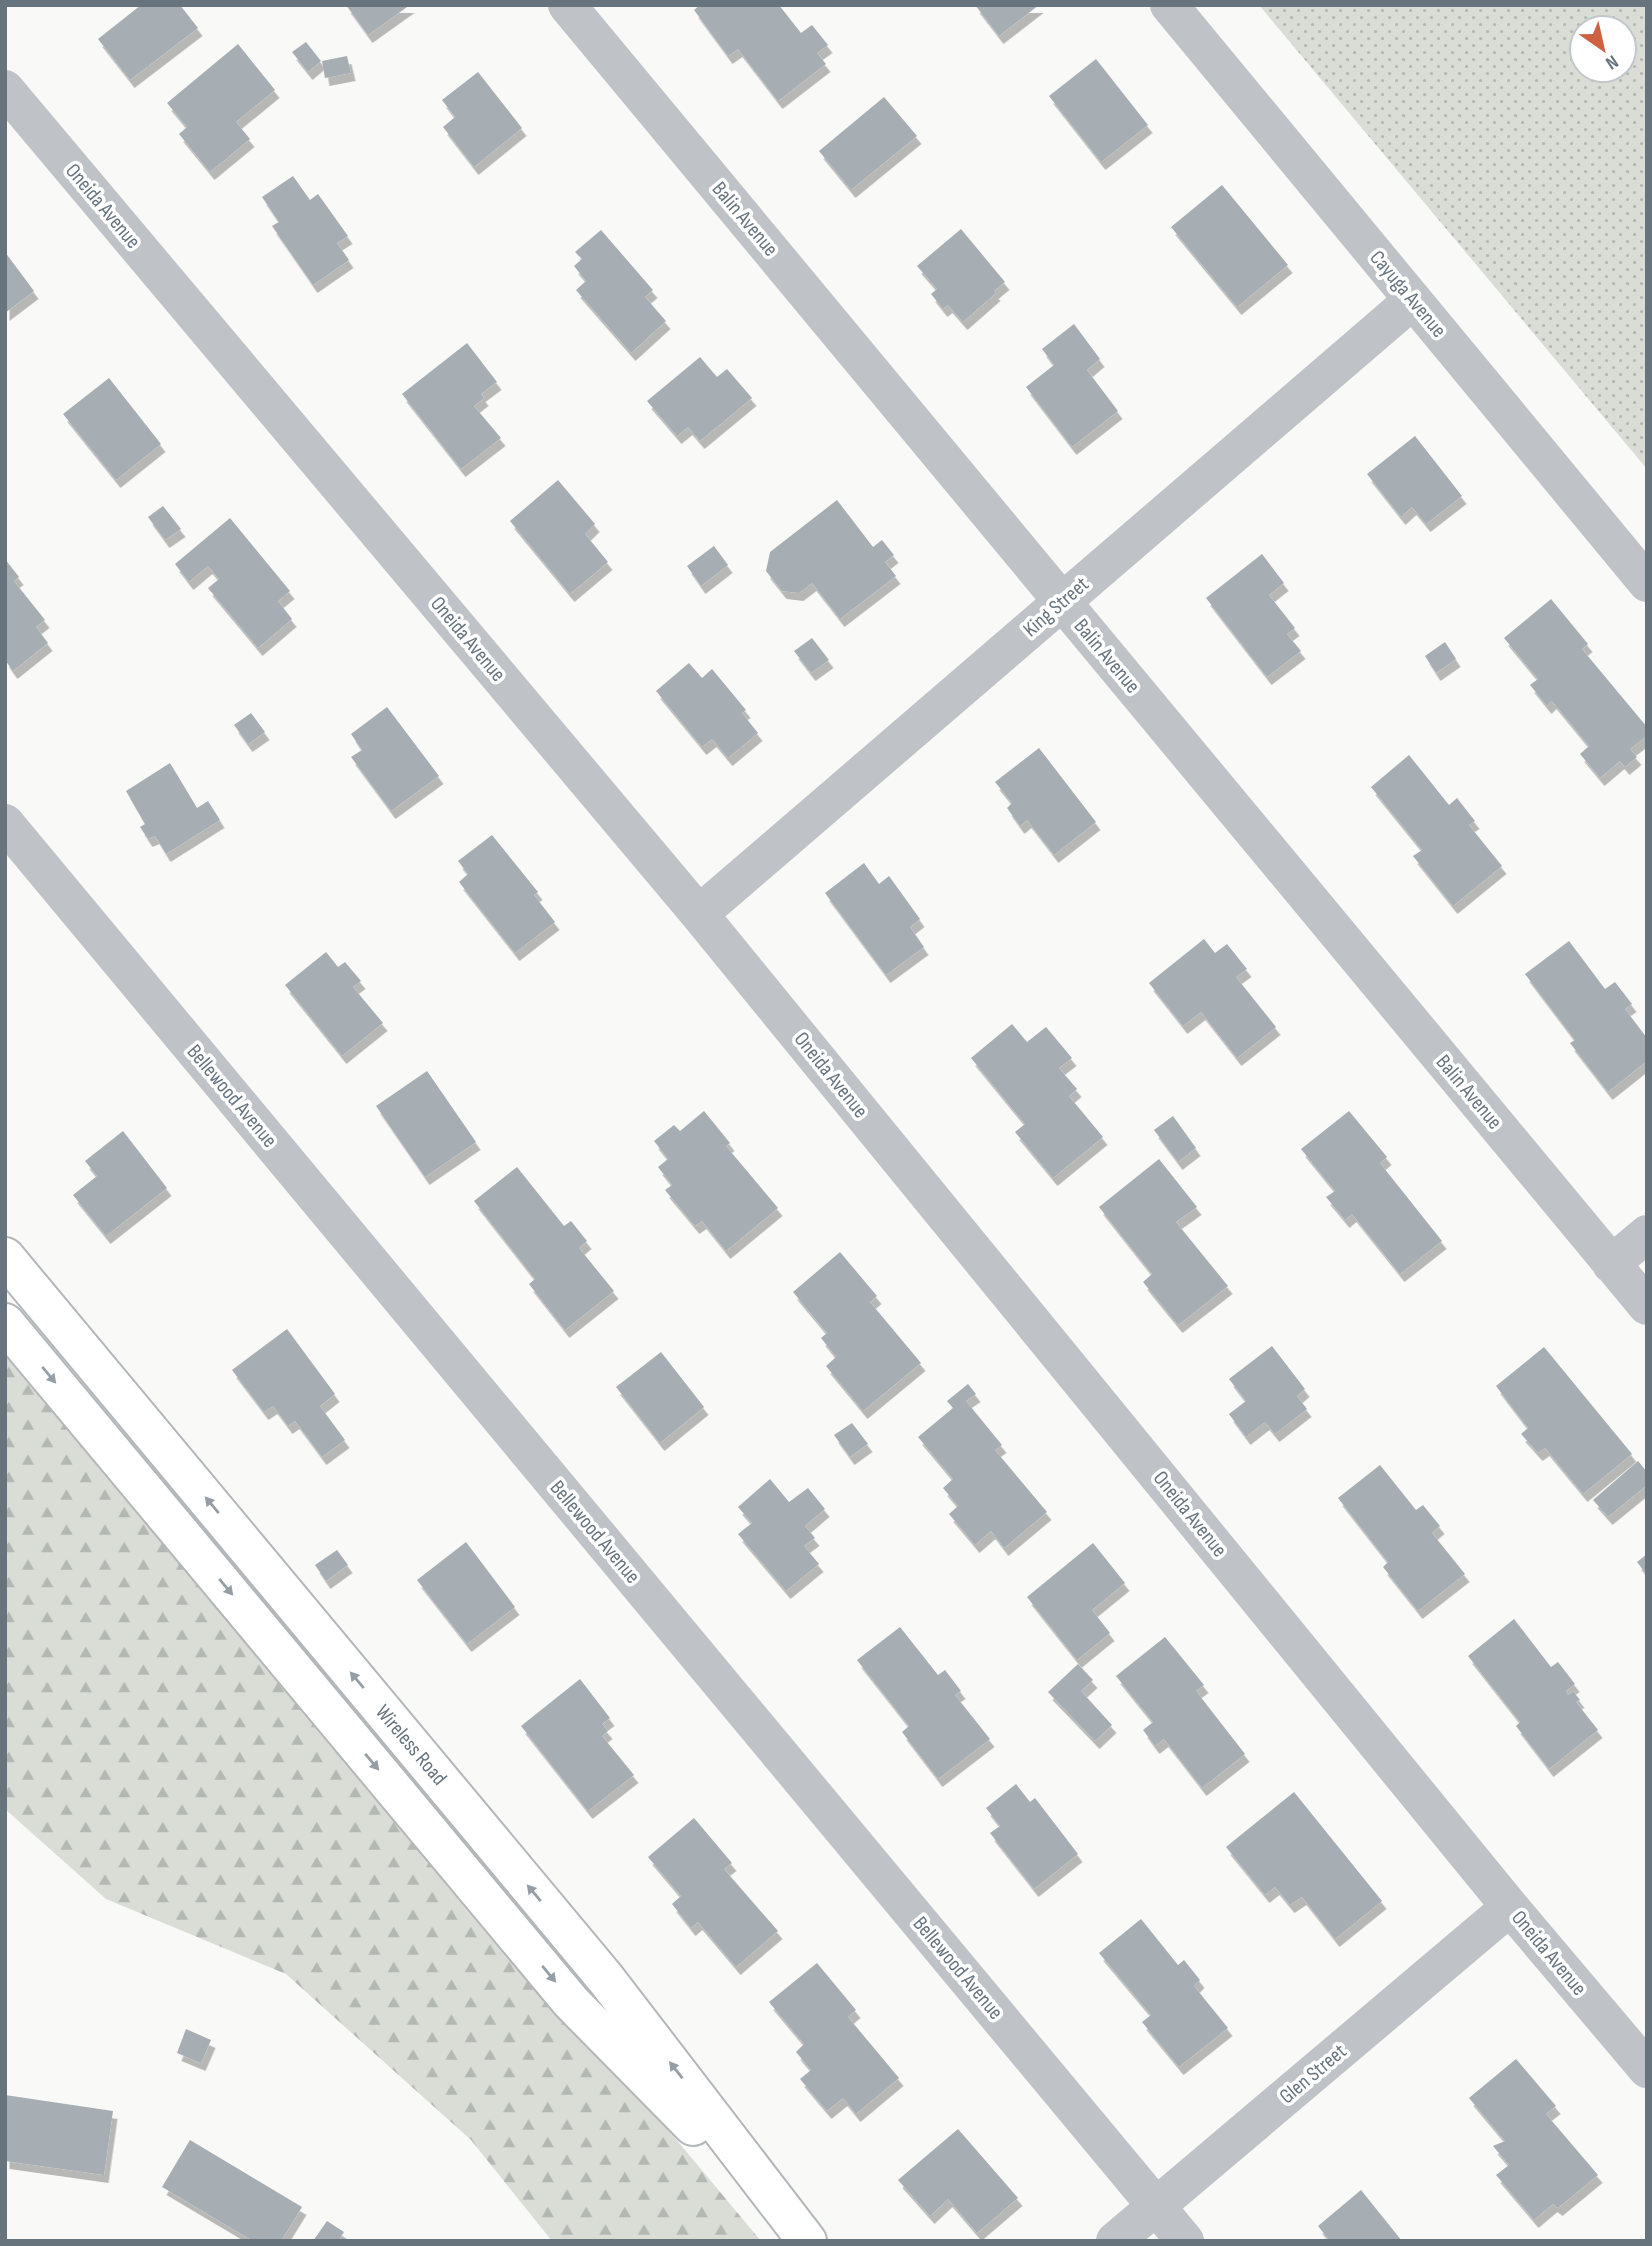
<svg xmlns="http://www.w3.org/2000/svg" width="1652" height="2246" font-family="'Sofia Sans Condensed',sans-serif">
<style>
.grass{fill:url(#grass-dots);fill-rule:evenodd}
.forest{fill:url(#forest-firs)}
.building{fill:#a7aeb3;filter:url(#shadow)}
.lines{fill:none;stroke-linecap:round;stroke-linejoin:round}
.major-casing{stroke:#b3b7ba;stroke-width:42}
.minor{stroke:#bfc2c6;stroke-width:38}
.major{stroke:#fff;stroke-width:38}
.oneway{fill:#959ea5}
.labels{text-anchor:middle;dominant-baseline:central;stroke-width:7;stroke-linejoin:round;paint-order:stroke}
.street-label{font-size:21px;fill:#67747e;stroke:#fff}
</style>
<defs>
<pattern id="grass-dots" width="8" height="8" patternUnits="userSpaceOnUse" patternTransform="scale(1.75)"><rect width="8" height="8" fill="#d9ddd6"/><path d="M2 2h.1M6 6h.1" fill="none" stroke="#b4b8b3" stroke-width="1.8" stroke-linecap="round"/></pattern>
<pattern id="forest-firs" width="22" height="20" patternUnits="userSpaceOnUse" patternTransform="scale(1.75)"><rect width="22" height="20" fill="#d9ddd6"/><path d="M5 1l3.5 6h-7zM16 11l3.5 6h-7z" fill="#b4b8b3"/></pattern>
<filter id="shadow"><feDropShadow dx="4.5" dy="8" stdDeviation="0" flood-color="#0004"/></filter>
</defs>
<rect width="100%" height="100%" fill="#f9f9f7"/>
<path class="grass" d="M 1259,5 L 1647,5 L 1647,469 ZM 1582,28 L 1624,28 L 1624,70 L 1582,70 Z"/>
<path class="forest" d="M 5,1336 L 761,2241 L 552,2241 L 471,2140 L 286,1974 L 106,1899 L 5,1809 Z"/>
<path class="building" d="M 141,5 L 180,5 L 198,28 L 130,80 L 98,39 Z
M 346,5 L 410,5 L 368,35 Z
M 700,5 L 779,5 L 801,33 L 812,25 L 828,45 L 817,53 L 826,64 L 778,101 L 738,49 L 728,56 L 694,10 Z
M 975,5 L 1039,5 L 999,36 Z
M 306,42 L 321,61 L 308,72 L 292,52 Z
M 238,44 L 275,90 L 236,122 L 250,139 L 210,172 L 179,134 L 187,127 L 167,103 Z
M 347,56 L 351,73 L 325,78 L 322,61 Z
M 1096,59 L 1148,125 L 1101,162 L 1049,96 Z
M 478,72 L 522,128 L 474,167 L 443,127 L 455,117 L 442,100 Z
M 884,97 L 917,136 L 851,190 L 819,151 Z
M 293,176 L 310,200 L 318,194 L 348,236 L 337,243 L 349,260 L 313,285 L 272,226 L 279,222 L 262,197 Z
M 1222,185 L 1288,265 L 1237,307 L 1171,227 Z
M 961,229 L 1005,282 L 994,291 L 996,293 L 963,322 L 948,305 L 943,309 L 931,294 L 937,289 L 917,266 Z
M 601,230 L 653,290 L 645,297 L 666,321 L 631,353 L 576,290 L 586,281 L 574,266 L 582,259 L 575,252 Z
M 5,252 L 34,291 L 5,313 Z
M 1074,324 L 1100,359 L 1087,370 L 1118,411 L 1072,447 L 1026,387 L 1054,365 L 1042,349 Z
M 467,343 L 497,382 L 481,394 L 484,398 L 474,406 L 501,438 L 461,469 L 402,394 Z
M 700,357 L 717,377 L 727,369 L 752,398 L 700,441 L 688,427 L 677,436 L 647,401 Z
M 109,378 L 161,444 L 116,480 L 63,414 Z
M 1415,436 L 1462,496 L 1426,524 L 1412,507 L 1401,517 L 1367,474 Z
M 558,480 L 595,524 L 585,534 L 608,562 L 570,594 L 510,521 Z
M 837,500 L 873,547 L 882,540 L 894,555 L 885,562 L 896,576 L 840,619 L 812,583 L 799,593 L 782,591 L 766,571 L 770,552 Z
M 163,506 L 181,529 L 165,540 L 148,517 Z
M 230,518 L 290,591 L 278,601 L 292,619 L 258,648 L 208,588 L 219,579 L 208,566 L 189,582 L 175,564 Z
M 714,546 L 728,565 L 701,586 L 687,566 Z
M 1262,554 L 1284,583 L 1269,595 L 1295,628 L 1287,634 L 1301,651 L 1267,677 L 1206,598 Z
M 5,559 L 19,577 L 14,581 L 45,620 L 36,627 L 48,643 L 13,671 L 5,660 Z
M 1551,599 L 1588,644 L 1582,649 L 1647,727 L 1647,736 L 1630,749 L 1637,757 L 1625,767 L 1620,761 L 1600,778 L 1580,754 L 1589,746 L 1552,701 L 1547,706 L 1530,685 L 1538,679 L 1504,638 Z
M 812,638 L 829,660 L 811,673 L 794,651 Z
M 1445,642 L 1456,659 L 1436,673 L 1425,656 Z
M 689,663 L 702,678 L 712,669 L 746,710 L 742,713 L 758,733 L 728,758 L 712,739 L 702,747 L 656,691 Z
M 387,707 L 439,776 L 391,811 L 351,757 L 362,750 L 351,734 Z
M 251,713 L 265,732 L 248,744 L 234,725 Z
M 1039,748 L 1096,822 L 1054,855 L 1027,820 L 1020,826 L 1007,808 L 1012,803 L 995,782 Z
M 1409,755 L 1449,805 L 1457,798 L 1475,821 L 1469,825 L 1502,866 L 1453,906 L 1413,856 L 1422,850 L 1371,787 Z
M 170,763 L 197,808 L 208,801 L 220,820 L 166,854 L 155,836 L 148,839 L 140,827 L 145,824 L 126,791 Z
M 492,835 L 538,892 L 534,895 L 555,922 L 515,953 L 459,882 L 468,874 L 458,861 Z
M 864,863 L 879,884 L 889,876 L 920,919 L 910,927 L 924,947 L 886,975 L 825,893 Z
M 1204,939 L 1215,953 L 1227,944 L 1247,969 L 1236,977 L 1276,1027 L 1237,1058 L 1201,1012 L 1183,1026 L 1149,983 Z
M 1569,941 L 1605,989 L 1615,982 L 1632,1004 L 1625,1009 L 1647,1038 L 1647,1061 L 1608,1092 L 1570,1043 L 1575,1040 L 1525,974 Z
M 326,952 L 338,967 L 345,962 L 361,981 L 353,987 L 383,1023 L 342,1056 L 285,985 Z
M 1012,1024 L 1027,1042 L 1046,1027 L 1072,1058 L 1059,1068 L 1077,1089 L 1069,1096 L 1103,1137 L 1053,1178 L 1015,1132 L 1025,1124 L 971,1058 Z
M 427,1071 L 476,1142 L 425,1177 L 376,1106 Z
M 704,1111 L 730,1143 L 726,1146 L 778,1208 L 726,1251 L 702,1221 L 695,1226 L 665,1190 L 672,1185 L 658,1167 L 668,1159 L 654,1141 L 674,1125 L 680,1131 Z
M 1349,1111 L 1387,1157 L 1380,1163 L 1442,1241 L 1400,1274 L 1352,1214 L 1345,1220 L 1326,1197 L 1335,1191 L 1301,1149 Z
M 1173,1116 L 1196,1148 L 1178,1162 L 1154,1130 Z
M 123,1131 L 167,1188 L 106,1236 L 73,1195 L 97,1176 L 85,1161 Z
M 1159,1159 L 1197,1207 L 1176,1222 L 1228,1286 L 1178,1325 L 1143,1282 L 1152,1274 L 1099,1207 Z
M 517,1167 L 564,1226 L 571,1221 L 587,1241 L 579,1248 L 614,1291 L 565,1330 L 529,1284 L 535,1279 L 474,1201 Z
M 840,1252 L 877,1296 L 870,1302 L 921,1363 L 863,1411 L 826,1366 L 836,1357 L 821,1338 L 827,1333 L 793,1292 Z
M 287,1329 L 335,1394 L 320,1406 L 345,1440 L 322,1457 L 295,1421 L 288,1426 L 273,1406 L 264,1412 L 232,1370 Z
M 1272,1346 L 1305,1389 L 1297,1396 L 1307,1409 L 1275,1434 L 1265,1422 L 1246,1437 L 1229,1414 L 1246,1401 L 1229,1379 Z
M 1544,1347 L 1632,1454 L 1583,1494 L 1545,1448 L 1538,1453 L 1521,1434 L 1528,1428 L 1496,1386 Z
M 661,1352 L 704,1407 L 660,1443 L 616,1387 Z
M 968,1384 L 976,1394 L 966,1401 L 1002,1445 L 995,1450 L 1047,1512 L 1004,1548 L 991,1531 L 975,1545 L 949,1514 L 958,1506 L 943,1488 L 953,1479 L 918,1437 L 953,1408 L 947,1401 Z
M 852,1423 L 868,1444 L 850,1457 L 834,1435 Z
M 1638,1461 L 1647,1472 L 1647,1485 L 1608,1517 L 1593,1500 Z
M 1380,1465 L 1416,1510 L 1423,1505 L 1440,1526 L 1432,1533 L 1465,1574 L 1418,1611 L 1383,1567 L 1388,1562 L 1338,1498 Z
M 770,1479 L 789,1502 L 808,1488 L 825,1509 L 805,1526 L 815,1538 L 804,1546 L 819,1564 L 786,1591 L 738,1534 L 752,1523 L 738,1507 Z
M 466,1542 L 515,1607 L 467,1644 L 417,1580 Z
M 1093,1543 L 1125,1583 L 1092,1610 L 1110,1633 L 1077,1660 L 1027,1597 Z
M 337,1550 L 348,1565 L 326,1581 L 315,1565 Z
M 1647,1554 L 1647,1575 L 1637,1562 Z
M 1514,1619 L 1551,1667 L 1558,1662 L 1575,1684 L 1566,1691 L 1568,1695 L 1573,1691 L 1580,1700 L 1576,1702 L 1598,1730 L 1549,1769 L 1516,1726 L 1520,1722 L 1468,1656 Z
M 900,1627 L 938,1675 L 945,1670 L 961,1691 L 955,1695 L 990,1739 L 938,1779 L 902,1732 L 909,1726 L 857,1660 Z
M 1165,1637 L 1204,1685 L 1196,1691 L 1245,1754 L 1202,1788 L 1164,1739 L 1155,1746 L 1143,1730 L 1153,1722 L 1116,1676 Z
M 1078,1664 L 1093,1680 L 1081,1691 L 1112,1725 L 1095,1741 L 1048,1692 Z
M 580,1679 L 610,1718 L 602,1724 L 608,1731 L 602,1736 L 634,1775 L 588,1811 L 521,1726 Z
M 1016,1784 L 1030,1802 L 1035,1798 L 1078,1854 L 1034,1889 L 990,1833 L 1000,1826 L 986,1808 Z
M 1294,1792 L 1382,1901 L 1335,1939 L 1302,1897 L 1290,1905 L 1275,1887 L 1265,1895 L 1226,1847 Z
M 694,1818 L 732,1863 L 724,1869 L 778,1931 L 736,1967 L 698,1922 L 691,1928 L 672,1904 L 681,1896 L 648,1857 Z
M 1141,1919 L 1178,1965 L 1184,1960 L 1200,1980 L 1194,1986 L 1228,2028 L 1179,2067 L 1142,2022 L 1151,2015 L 1099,1953 Z
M 817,1963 L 856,2010 L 848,2017 L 899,2078 L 856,2114 L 843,2098 L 827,2111 L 800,2079 L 811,2070 L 796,2052 L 804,2044 L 769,2002 Z
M 186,2029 L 211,2040 L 201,2063 L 177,2053 Z
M 1516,2059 L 1556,2106 L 1546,2114 L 1598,2175 L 1558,2208 L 1553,2204 L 1534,2220 L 1496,2175 L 1509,2165 L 1493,2146 L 1505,2141 L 1469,2098 Z
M 5,2095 L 113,2111 L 104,2175 L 5,2161 Z
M 958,2129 L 1018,2198 L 977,2233 L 948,2199 L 930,2216 L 898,2180 Z
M 190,2140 L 302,2207 L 281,2241 L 253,2241 L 162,2187 Z
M 1361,2190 L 1402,2241 L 1330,2241 L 1318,2226 Z
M 327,2221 L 344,2232 L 338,2241 L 313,2241 Z"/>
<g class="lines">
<g class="major-casing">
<path id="major" d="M 5,1257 L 606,1979 L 807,2241
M 5,1323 L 571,2002 L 693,2126"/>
</g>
<path class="minor" d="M 567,5 L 1647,1306
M 1169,5 L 1647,583
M 5,89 L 699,914 L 1510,1907 L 1647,2069
M 5,823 L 1185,2241
M 699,914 L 1413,300
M 1611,1264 L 1647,1234
M 1115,2241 L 1510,1907"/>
<use href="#major" class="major"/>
</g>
<defs><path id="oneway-solid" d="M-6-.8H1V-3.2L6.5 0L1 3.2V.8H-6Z" transform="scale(1.75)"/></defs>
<g class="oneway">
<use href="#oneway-solid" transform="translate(49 1375) rotate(50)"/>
<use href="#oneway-solid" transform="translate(212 1505) rotate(-130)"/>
<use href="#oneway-solid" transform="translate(226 1587) rotate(50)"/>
<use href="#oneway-solid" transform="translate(357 1680) rotate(-130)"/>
<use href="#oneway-solid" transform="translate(372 1762) rotate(50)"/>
<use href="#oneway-solid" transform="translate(534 1893) rotate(-130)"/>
<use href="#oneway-solid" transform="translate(549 1974) rotate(50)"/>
<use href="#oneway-solid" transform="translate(676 2070) rotate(-128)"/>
</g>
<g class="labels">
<g class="street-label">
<text transform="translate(103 206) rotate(50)">Oneida Avenue</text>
<text transform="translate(745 219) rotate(50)">Balin Avenue</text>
<text transform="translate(1408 294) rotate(50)">Cayuga Avenue</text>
<text transform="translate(1056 607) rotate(-41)">King Street</text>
<text transform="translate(468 639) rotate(50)">Oneida Avenue</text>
<text transform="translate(1107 656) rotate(50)">Balin Avenue</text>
<text transform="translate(831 1075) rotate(51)">Oneida Avenue</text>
<text transform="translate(1469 1092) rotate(50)">Balin Avenue</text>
<text transform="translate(232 1096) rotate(50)">Bellewood Avenue</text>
<text transform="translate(1190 1514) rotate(51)">Oneida Avenue</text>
<text transform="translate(595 1532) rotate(50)">Bellewood Avenue</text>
<text transform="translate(411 1745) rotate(50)">Wireless Road</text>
<text transform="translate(1549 1953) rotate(50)">Oneida Avenue</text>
<text transform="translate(958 1968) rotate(50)">Bellewood Avenue</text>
<text transform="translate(1313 2074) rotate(-40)">Glen Street</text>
</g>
</g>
<rect width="1652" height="2246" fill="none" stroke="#67747e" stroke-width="14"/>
<g transform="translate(1603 49) rotate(146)"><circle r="33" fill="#ffffff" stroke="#c2c7cb" stroke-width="2"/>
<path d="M0-5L12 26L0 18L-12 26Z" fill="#ce6142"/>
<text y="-10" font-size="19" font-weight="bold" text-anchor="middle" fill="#67747e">N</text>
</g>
</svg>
